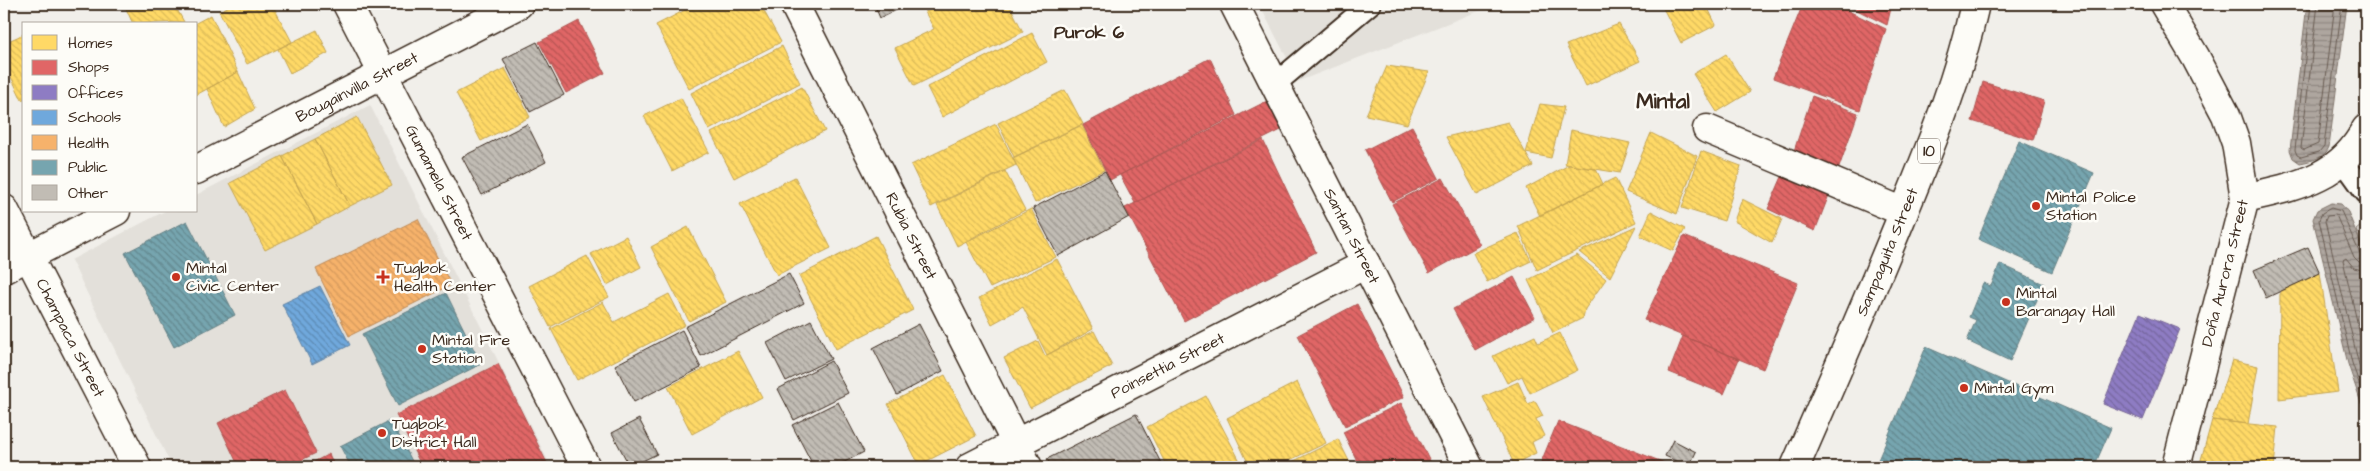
<svg xmlns="http://www.w3.org/2000/svg" width="2370" height="471" font-family="'Architects Daughter',sans-serif">
<style>
.built{fill:#e3e0da}
.forest{fill:url(#forest-firs);stroke:#897e75}
.water{fill:url(#water-rules);stroke:#80746b}
.homes{fill:url(#homes-back-hatch);stroke:#c4a450}
.shops{fill:url(#shops-back-hatch);stroke:#ae5450}
.offices{fill:url(#offices-back-hatch);stroke:#756392}
.schools{fill:url(#schools-back-hatch);stroke:#5f82a3}
.health{fill:url(#health-back-hatch);stroke:#be8954}
.public{fill:url(#public-back-hatch);stroke:#648084}
.lines{fill:none;stroke-linecap:round;stroke-linejoin:round}
.shore{stroke:#695c52;stroke-width:1}
.building{fill:url(#building-back-hatch);stroke:#3b2a1e}
.lane-casing{stroke:#3b2a1e;stroke-width:24}
.street-casing{stroke:#3b2a1e;stroke-width:31}
.secondary-casing{stroke:#3b2a1e;stroke-width:31}
.highway-casing{stroke:#3b2a1e;stroke-width:31}
.lane{stroke:#fdfcf7;stroke-width:20}
.street{stroke:#fdfcf7;stroke-width:28}
.secondary{stroke:#fdfcf7;stroke-width:28}
.highway{stroke:#fdfcf7;stroke-width:28}
.poi-dot{fill:#c8321e;stroke:#fdfcf7;stroke-width:2}
.labels{text-anchor:middle;dominant-baseline:central;stroke-width:5;stroke-linejoin:round;paint-order:stroke}
.shield{fill:#fdfcf7;stroke:#75695f;stroke-width:1}
.shield-label{font-size:15px;font-weight:bold;fill:#3b2a1e}
.street-label{font-size:16px;fill:#3b2a1e;stroke:#fdfcf7}
.poi-label{font-size:16px;fill:#3b2a1e;stroke:#fdfcf7;text-anchor:start}
.neighbourhood-label{font-size:18px;font-weight:bold;fill:#3b2a1e;stroke:#fdfcf7}
.district-label{font-size:21px;font-weight:bold;fill:#3b2a1e;stroke:#fdfcf7}
</style>
<defs>
<pattern id="forest-firs" width="22" height="20" patternUnits="userSpaceOnUse" patternTransform="scale(1.25)"><rect width="22" height="20" fill="#d7d2cc"/><path d="M5 1l3.5 6h-7zM16 11l3.5 6h-7z" fill="#b9b4af"/></pattern>
<pattern id="water-rules" width="6" height="5" patternUnits="userSpaceOnUse" patternTransform="scale(1.25)"><rect width="6" height="5" fill="#aea69f"/><path d="M0 2.5h6" fill="none" stroke="#8f8781"/></pattern>
<pattern id="homes-back-hatch" width="6" height="6" patternUnits="userSpaceOnUse" patternTransform="scale(1.25)"><rect width="6" height="6" fill="#ffd966"/><path d="M-1 5l2 2M0 0l6 6M5-1l2 2" fill="none" stroke="#dbba58"/></pattern>
<pattern id="shops-back-hatch" width="6" height="6" patternUnits="userSpaceOnUse" patternTransform="scale(1.25)"><rect width="6" height="6" fill="#e06666"/><path d="M-1 5l2 2M0 0l6 6M5-1l2 2" fill="none" stroke="#b75453"/></pattern>
<pattern id="offices-back-hatch" width="6" height="6" patternUnits="userSpaceOnUse" patternTransform="scale(1.25)"><rect width="6" height="6" fill="#8e7cc3"/><path d="M-1 5l2 2M0 0l6 6M5-1l2 2" fill="none" stroke="#75669e"/></pattern>
<pattern id="schools-back-hatch" width="6" height="6" patternUnits="userSpaceOnUse" patternTransform="scale(1.25)"><rect width="6" height="6" fill="#6fa8dc"/><path d="M-1 5l2 2M0 0l6 6M5-1l2 2" fill="none" stroke="#5c89b2"/></pattern>
<pattern id="health-back-hatch" width="6" height="6" patternUnits="userSpaceOnUse" patternTransform="scale(1.25)"><rect width="6" height="6" fill="#f6b26b"/><path d="M-1 5l2 2M0 0l6 6M5-1l2 2" fill="none" stroke="#d4995c"/></pattern>
<pattern id="public-back-hatch" width="6" height="6" patternUnits="userSpaceOnUse" patternTransform="scale(1.25)"><rect width="6" height="6" fill="#76a5af"/><path d="M-1 5l2 2M0 0l6 6M5-1l2 2" fill="none" stroke="#62878e"/></pattern>
<pattern id="building-back-hatch" width="6" height="6" patternUnits="userSpaceOnUse" patternTransform="scale(1.25)"><rect width="6" height="6" fill="#c1bcb4"/><path d="M-1 5l2 2M0 0l6 6M5-1l2 2" fill="none" stroke="#9e9992"/></pattern>
</defs>
<rect width="100%" height="100%" fill="#f1efea"/>
<filter id="ink" filterUnits="userSpaceOnUse"><feTurbulence type="fractalNoise" baseFrequency=".02" numOctaves="2"/><feDisplacementMap in="SourceGraphic" scale="10" xChannelSelector="R" yChannelSelector="G"/><feConvolveMatrix kernelMatrix="1 2 1 2 8 2 1 2 1" color-interpolation-filters="sRGB"/></filter>
<g filter="url(#ink)">
<path class="built" d="M 1259,4 L 1497,4 L 1299,81 Z
M 370,105 L 551,467 L 172,467 L 71,260 L 165,211 L 196,211 L 196,195 Z"/>
<path class="forest" d="M 2366,222 L 2366,257 L 2356,230 Z"/>
<path class="water" d="M 2307,4 L 2347,4 L 2329,147 C 2325,158 2311,161 2300,163 L 2293,158 L 2290,150 Z
M 2331,203 L 2341,204 L 2348,212 L 2366,257 L 2366,418 L 2348,364 L 2313,219 L 2317,210 Z"/>
<path class="homes" d="M 124,4 L 174,4 L 184,22 L 133,24 Z
M 234,4 L 272,4 L 292,42 L 247,64 L 219,11 Z
M 697,4 L 760,4 L 781,42 L 689,89 L 656,25 Z
M 941,4 L 1009,4 L 1023,32 L 914,86 L 895,48 L 934,29 L 925,12 Z
M 1671,4 L 1706,4 L 1716,25 L 1681,43 L 1663,8 Z
M 211,15 L 238,72 L 196,95 L 196,24 L 194,24 Z
M 1619,24 L 1640,61 L 1586,86 L 1566,45 Z
M 317,30 L 328,53 L 290,73 L 278,49 Z
M 1032,33 L 1047,62 L 942,117 L 927,87 Z
M 24,34 L 24,99 L 22,100 L 4,62 L 4,43 Z
M 782,46 L 800,83 L 709,130 L 691,93 Z
M 1726,54 L 1750,92 L 1717,112 L 1693,74 Z
M 1387,66 L 1429,72 L 1407,124 L 1366,115 Z
M 505,68 L 530,117 L 481,141 L 456,93 Z
M 238,72 L 255,109 L 224,127 L 207,89 Z
M 802,87 L 825,131 L 734,178 L 711,133 Z
M 1065,90 L 1083,124 L 1014,157 L 998,123 Z
M 681,98 L 709,152 L 672,171 L 644,116 Z
M 1540,104 L 1564,107 L 1551,158 L 1526,153 Z
M 357,117 L 392,185 L 350,206 L 315,139 Z
M 1508,122 L 1533,166 L 1477,195 L 1446,137 Z
M 996,124 L 1016,165 L 931,207 L 911,165 Z
M 1082,125 L 1104,170 L 1035,203 L 1013,158 Z
M 1571,130 L 1630,143 L 1620,173 L 1565,164 Z
M 1651,133 L 1697,156 L 1677,214 L 1626,192 Z
M 315,139 L 350,206 L 317,224 L 282,156 Z
M 1701,151 L 1741,166 L 1724,221 L 1682,208 Z
M 282,156 L 317,224 L 265,250 L 230,183 Z
M 1569,165 L 1596,169 L 1603,184 L 1540,216 L 1526,188 Z
M 1005,171 L 1025,210 L 957,246 L 937,205 Z
M 795,177 L 831,248 L 777,275 L 740,204 Z
M 1615,178 L 1636,222 L 1537,270 L 1518,226 Z
M 1742,199 L 1782,219 L 1772,243 L 1734,221 Z
M 1031,209 L 1056,257 L 990,288 L 966,242 Z
M 1651,211 L 1685,229 L 1673,251 L 1640,236 Z
M 1636,226 L 1610,277 L 1579,252 Z
M 688,227 L 726,302 L 689,321 L 651,247 Z
M 1518,233 L 1531,261 L 1487,282 L 1473,253 Z
M 626,236 L 641,267 L 607,285 L 591,254 Z
M 876,236 L 913,310 L 836,349 L 799,276 Z
M 1577,255 L 1606,279 L 1585,309 L 1583,318 L 1553,333 L 1528,280 Z
M 587,256 L 609,297 L 550,327 L 529,286 Z
M 1057,259 L 1093,329 L 1047,355 L 1023,307 L 992,324 L 979,298 Z
M 2320,273 L 2338,392 L 2279,399 L 2280,292 Z
M 669,294 L 685,325 L 577,380 L 551,329 L 603,302 L 614,322 Z
M 1094,331 L 1112,366 L 1030,408 L 1004,358 L 1038,341 L 1045,356 Z
M 1560,333 L 1578,370 L 1530,393 L 1522,376 L 1507,383 L 1493,356 L 1535,336 L 1538,343 Z
M 738,351 L 762,397 L 692,434 L 668,387 Z
M 2232,360 L 2258,366 L 2248,424 L 2212,420 Z
M 945,375 L 976,436 L 919,465 L 888,404 Z
M 1297,382 L 1326,443 L 1275,467 L 1250,467 L 1227,418 Z
M 1518,382 L 1528,404 L 1535,401 L 1543,416 L 1536,419 L 1544,436 L 1532,442 L 1536,453 L 1514,464 L 1483,397 Z
M 1206,396 L 1240,461 L 1229,467 L 1167,467 L 1147,427 Z
M 2212,420 L 2278,427 L 2274,467 L 2199,467 Z
M 1338,439 L 1352,467 L 1282,467 Z"/>
<path class="shops" d="M 1803,4 L 1834,4 L 1886,29 L 1860,110 L 1773,78 Z
M 1849,4 L 1892,4 L 1887,25 L 1849,6 Z
M 579,21 L 605,73 L 566,93 L 539,42 Z
M 1210,58 L 1236,115 L 1110,180 L 1083,125 Z
M 1983,82 L 2044,101 L 2033,140 L 1972,121 Z
M 1812,96 L 1858,113 L 1835,179 L 1791,160 Z
M 1267,101 L 1281,130 L 1135,203 L 1120,175 Z
M 1412,126 L 1439,178 L 1392,202 L 1365,150 Z
M 1263,140 L 1316,252 L 1184,321 L 1125,208 Z
M 1788,163 L 1834,182 L 1815,231 L 1768,209 Z
M 1443,178 L 1480,245 L 1429,273 L 1392,204 Z
M 1684,236 L 1798,283 L 1763,369 L 1644,320 Z
M 1514,277 L 1535,317 L 1475,350 L 1453,309 Z
M 1357,304 L 1404,397 L 1345,426 L 1298,335 Z
M 1683,336 L 1739,359 L 1724,394 L 1669,372 Z
M 498,364 L 549,467 L 422,467 L 396,415 Z
M 285,390 L 316,453 L 287,467 L 239,467 L 218,423 Z
M 1401,403 L 1433,467 L 1360,467 L 1343,432 Z
M 1558,421 L 1675,467 L 1539,467 Z
M 329,454 L 335,467 L 304,467 Z"/>
<path class="offices" d="M 2140,313 L 2180,329 L 2143,420 L 2103,404 Z"/>
<path class="schools" d="M 320,286 L 350,345 L 312,364 L 282,304 Z"/>
<path class="health" d="M 418,219 L 451,285 L 349,336 L 316,269 Z"/>
<path class="public" d="M 2019,141 L 2094,173 L 2052,272 L 1978,239 Z
M 187,221 L 235,315 L 174,347 L 125,253 Z
M 2000,264 L 2044,284 L 2010,361 L 1967,341 L 1976,320 L 1969,317 L 1983,283 L 1991,286 Z
M 446,293 L 481,364 L 398,406 L 362,334 Z
M 1926,347 L 2111,428 L 2094,467 L 1875,467 Z
M 391,420 L 415,467 L 351,467 L 340,446 Z"/>
<g class="lines">
<path class="shore" d="M 2311,4 L 2295,150 L 2297,155 L 2301,157 L 2319,152 L 2324,146 L 2342,4
M 2318,4 L 2301,148 L 2304,150 L 2318,144 L 2335,4
M 2366,257 L 2360,254 L 2341,211 L 2331,208 L 2322,213 L 2319,220 L 2352,363 L 2366,403
M 2366,263 L 2359,262 L 2354,257 L 2336,215 L 2327,216 L 2325,221 L 2358,361 L 2366,384
M 2366,271 L 2354,268 L 2346,258 L 2343,260 L 2366,361"/>
</g>
<path class="building" d="M 874,4 L 909,4 L 880,18 Z
M 537,42 L 564,95 L 530,112 L 503,59 Z
M 527,124 L 546,162 L 482,195 L 462,157 Z
M 1105,171 L 1129,217 L 1058,256 L 1033,208 Z
M 2308,247 L 2320,273 L 2266,298 L 2254,270 Z
M 789,274 L 804,303 L 701,356 L 685,327 Z
M 811,320 L 831,359 L 786,381 L 767,343 Z
M 919,324 L 943,371 L 897,395 L 873,348 Z
M 682,330 L 701,368 L 634,402 L 615,365 Z
M 831,361 L 848,393 L 794,420 L 778,389 Z
M 838,402 L 864,452 L 835,467 L 814,467 L 792,425 Z
M 1136,414 L 1163,467 L 1052,467 L 1047,459 Z
M 639,419 L 657,454 L 630,467 L 612,433 Z
M 1673,440 L 1696,452 L 1689,467 L 1665,456 Z"/>
<g class="lines">
<g class="lane-casing">
<path id="lane" d="M 1275,84 L 1370,4
M 2343,161 L 2366,193"/>
</g>
<g class="street-casing">
<g id="street">
<path id="s1" d="M 347,4 L 586,467"/>
<path id="s2" d="M 794,4 L 1028,467"/>
<path id="s3" d="M 1234,4 L 1469,467"/>
<path d="M 1707,129 L 1904,212"/>
<path id="s4" d="M 196,170 L 519,4"/>
<path id="s5" d="M 4,209 L 137,467"/>
<path d="M 4,269 L 116,211"/>
<path id="s6" d="M 970,467 L 1366,264"/>
</g>
</g>
<g class="secondary-casing">
<path id="secondary" d="M 2164,4 L 2196,58 L 2226,115 L 2236,143 L 2245,198 L 2176,467
M 2245,198 C 2296,186 2340,179 2366,129"/>
</g>
<g class="highway-casing">
<g id="highway">
<path id="s7" d="M 1795,467 C 1831,385 1867,302 1901,219 C 1930,148 1959,78 1975,4"/>
</g>
</g>
<use href="#lane" class="lane"/>
<use href="#street" class="street"/>
<use href="#secondary" class="secondary"/>
<use href="#highway" class="highway"/>
</g>
</g>
<g class="poi-dot">
<circle cx="2036" cy="206" r="5"/>
<circle cx="176" cy="277" r="5"/>
<path d="M380.5 269.5h5v5h5v5h-5v5h-5v-5h-5v-5h5z"/>
<circle cx="2006" cy="302" r="5"/>
<circle cx="422" cy="349" r="5"/>
<circle cx="1964" cy="388" r="5"/>
<circle cx="382" cy="433" r="5"/>
</g>
<g class="labels">
<rect class="shield" x="1918" y="138.5" width="22" height="25" rx="4"/>
<g class="shield-label">
<text x="1929" y="151">10</text>
</g>
<g class="street-label">
<text stroke="none"><textPath href="#s4" startOffset="181">Bougainvilla Street</textPath></text>
<text stroke="none"><textPath href="#s1" startOffset="201">Gumamela Street</textPath></text>
<text stroke="none"><textPath href="#s2" startOffset="260">Rubia Street</textPath></text>
<text stroke="none"><textPath href="#s3" startOffset="260">Santan Street</textPath></text>
<text stroke="none"><textPath href="#s7" startOffset="234">Sampaguita Street</textPath></text>
<text transform="translate(2225 273) rotate(-76)">Doña Aurora Street</text>
<text stroke="none"><textPath href="#s5" startOffset="145">Champaca Street</textPath></text>
<text stroke="none"><textPath href="#s6" startOffset="222">Poinsettia Street</textPath></text>
</g>
<g class="poi-label">
<text x="2046" y="197">Mintal Police<tspan x="2046" dy="18">Station</tspan></text>
<text x="186" y="268">Mintal<tspan x="186" dy="18">Civic Center</tspan></text>
<text x="394" y="268">Tugbok<tspan x="394" dy="18">Health Center</tspan></text>
<text x="2016" y="293">Mintal<tspan x="2016" dy="18">Barangay Hall</tspan></text>
<text x="432" y="340">Mintal Fire<tspan x="432" dy="18">Station</tspan></text>
<text x="1974" y="388">Mintal Gym</text>
<text x="392" y="424">Tugbok<tspan x="392" dy="18">District Hall</tspan></text>
</g>
<g class="neighbourhood-label">
<text x="1089" y="32">Purok 6</text>
</g>
<g class="district-label">
<text x="1663" y="101">Mintal</text>
</g>
</g>
<rect width="2370" height="471" fill="none" stroke="#fdfcf7" stroke-width="20"/>
<rect x="10" y="10" width="2350" height="451" fill="none" stroke="#3b2a1e" stroke-width="2" filter="url(#ink)"/>
<rect x="22" y="22" width="175" height="190" fill="#fdfcf7" stroke="#afa8a0"/>
<rect x="32" y="35" width="25" height="15" fill="#ffd966" stroke="#afa8a0"/>
<text x="68" y="48" font-size="15" fill="#3b2a1e">Homes</text>
<rect x="32" y="60" width="25" height="15" fill="#e06666" stroke="#afa8a0"/>
<text x="68" y="72" font-size="15" fill="#3b2a1e">Shops</text>
<rect x="32" y="85" width="25" height="15" fill="#8e7cc3" stroke="#afa8a0"/>
<text x="68" y="98" font-size="15" fill="#3b2a1e">Offices</text>
<rect x="32" y="110" width="25" height="15" fill="#6fa8dc" stroke="#afa8a0"/>
<text x="68" y="122" font-size="15" fill="#3b2a1e">Schools</text>
<rect x="32" y="135" width="25" height="15" fill="#f6b26b" stroke="#afa8a0"/>
<text x="68" y="148" font-size="15" fill="#3b2a1e">Health</text>
<rect x="32" y="160" width="25" height="15" fill="#76a5af" stroke="#afa8a0"/>
<text x="68" y="172" font-size="15" fill="#3b2a1e">Public</text>
<rect x="32" y="185" width="25" height="15" fill="#c1bcb4" stroke="#afa8a0"/>
<text x="68" y="198" font-size="15" fill="#3b2a1e">Other</text>
</svg>
